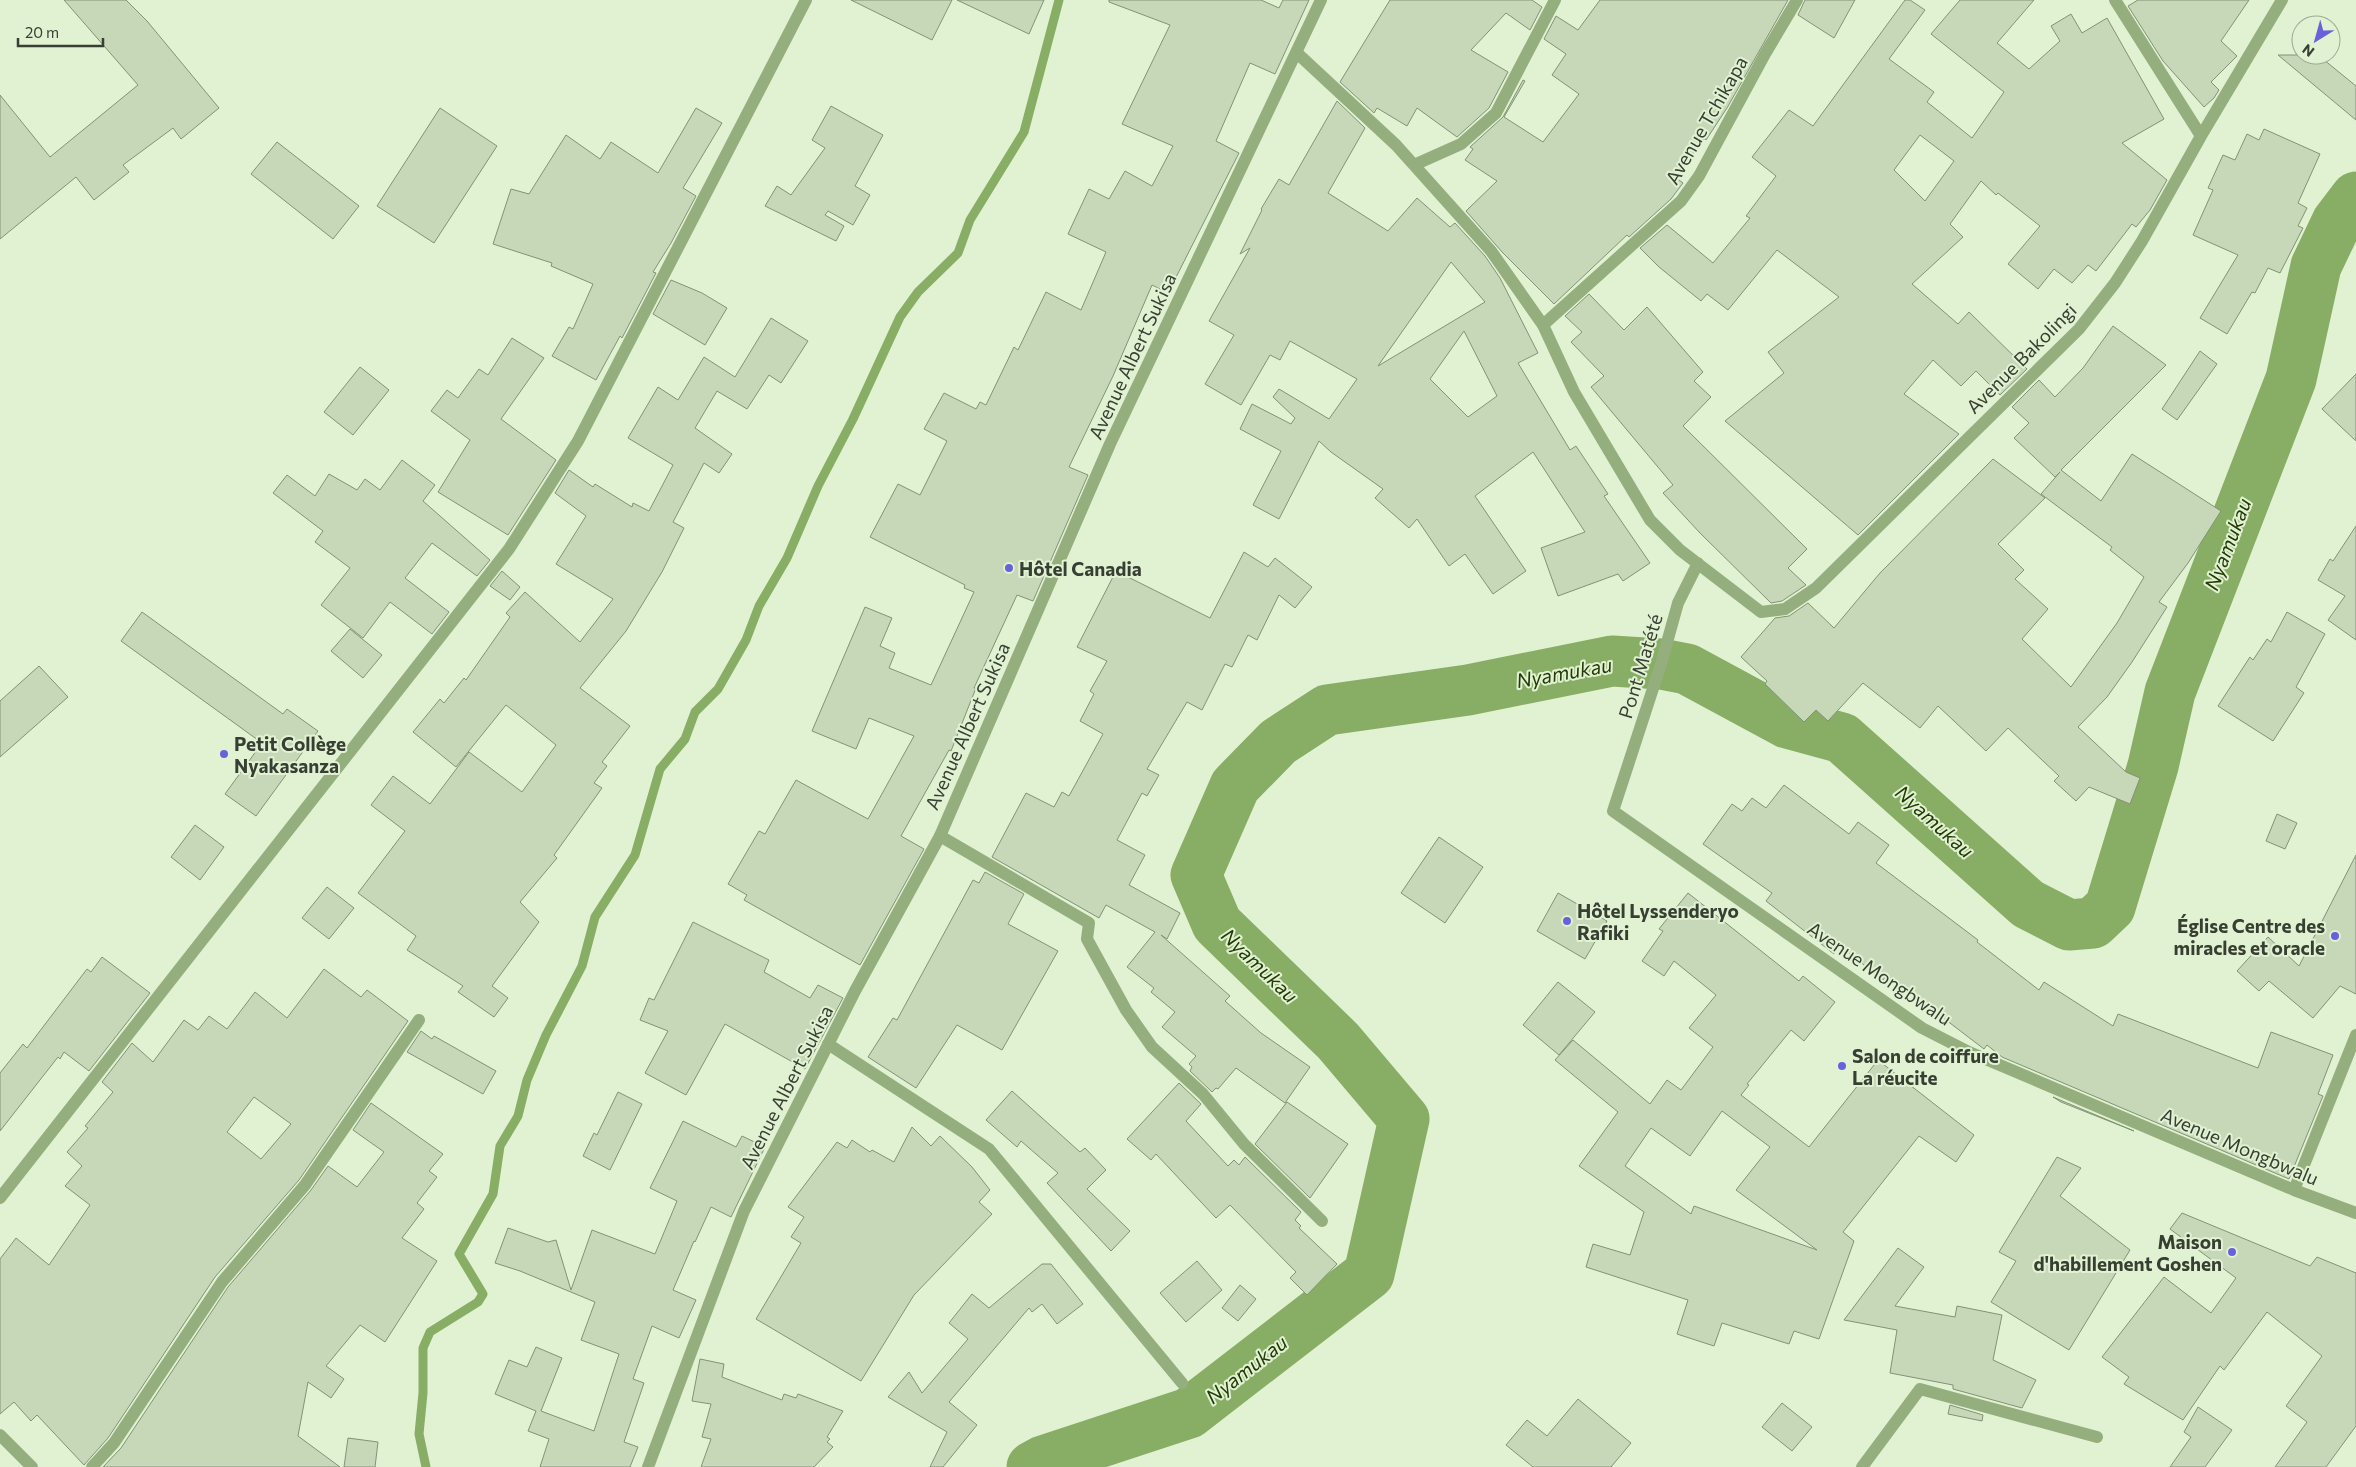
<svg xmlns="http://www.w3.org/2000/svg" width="2356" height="1467" font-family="Commissioner,sans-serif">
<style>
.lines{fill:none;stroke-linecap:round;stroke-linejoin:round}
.stream{stroke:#88ad65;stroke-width:9}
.river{stroke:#88ad65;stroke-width:51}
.building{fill:#c7d8b9;stroke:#829275;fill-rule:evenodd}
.minor{stroke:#94af7d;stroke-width:12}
.tertiary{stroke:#94af7d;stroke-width:12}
.poi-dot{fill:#6762db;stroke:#e1f2d3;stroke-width:2}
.labels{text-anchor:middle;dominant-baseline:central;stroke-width:4;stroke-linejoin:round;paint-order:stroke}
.street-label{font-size:19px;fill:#373e32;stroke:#e1f2d3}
.poi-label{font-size:19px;font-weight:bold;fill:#373e32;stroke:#e1f2d3;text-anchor:start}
.water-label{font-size:20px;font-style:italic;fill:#233a05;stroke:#e1f2d3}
</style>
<rect width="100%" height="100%" fill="#e1f2d3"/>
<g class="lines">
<path class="stream" d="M 426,1467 L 419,1434 L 423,1393 L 423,1348 L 430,1332 L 478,1302 L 483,1294 L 459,1254 L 493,1194 L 500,1146 L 518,1116 L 527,1080 L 546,1035 L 582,966 L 595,917 L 635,855 L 660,769 L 685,739 L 695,712 L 718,689 L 746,640 L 759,606 L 787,558 L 818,486 L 853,419 L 900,317 L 918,292 L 958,253 L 970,220 L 1024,132 L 1059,0"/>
<path class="river" d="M 1032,1467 L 1043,1461 L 1189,1413 L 1369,1274 L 1404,1119 L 1338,1041 L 1217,924 L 1196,875 L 1235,786 L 1278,742 L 1327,710 L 1468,690 L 1612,661 L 1661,664 L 1687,669 L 1787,723 L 1842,738 L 2028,904 L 2069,925 L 2093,923 L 2110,907 L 2153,766 L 2170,692 L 2291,379 L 2316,266 L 2337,222 L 2356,197"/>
</g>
<path class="building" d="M 64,0 L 126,0 L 147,21 L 219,108 L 181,139 L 173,128 L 123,165 L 129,172 L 94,200 L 76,177 L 0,239 L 0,95 L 50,157 L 138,85 Z
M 851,0 L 952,0 L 932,40 Z
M 957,0 L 1044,0 L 1029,34 Z
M 1109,0 L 1261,0 L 1279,8 L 1283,0 L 1309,0 L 1275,74 L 1250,63 L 1216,141 L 1239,153 L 1168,293 L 1152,285 L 1113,376 L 1069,467 L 1088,475 L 1033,601 L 1017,595 L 974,688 L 976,688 L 951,751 L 949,750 L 901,836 L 924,849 L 860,965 L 744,900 L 747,895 L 728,884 L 759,831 L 765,834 L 796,780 L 868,819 L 914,736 L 869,718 L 856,749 L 812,731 L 865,607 L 892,618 L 880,646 L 895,653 L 889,668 L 931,685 L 974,592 L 964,588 L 965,585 L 870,537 L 898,484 L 920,495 L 947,441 L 924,429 L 944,393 L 976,409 L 980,402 L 986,405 L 1014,347 L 1018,350 L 1046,292 L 1081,310 L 1106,252 L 1068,234 L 1089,189 L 1109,199 L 1125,171 L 1152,186 L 1173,146 L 1122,124 L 1170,25 L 1109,2 Z
M 1390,0 L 1532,0 L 1542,7 L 1530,30 L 1506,13 L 1471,50 L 1508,72 L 1489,108 L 1457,137 L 1417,108 L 1407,126 L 1377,108 L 1374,113 L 1340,82 Z
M 1600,0 L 1788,0 L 1727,108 L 1706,140 L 1705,138 L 1675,177 L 1683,183 L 1671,199 L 1629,237 L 1627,235 L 1554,304 L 1503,253 L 1466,211 L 1497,181 L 1465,160 L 1473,149 L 1470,147 L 1503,117 L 1523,80 L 1525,81 L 1504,117 L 1543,142 L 1579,94 L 1552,75 L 1566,54 L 1544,39 L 1556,16 L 1578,30 Z
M 1805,0 L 1855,0 L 1834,38 L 1798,15 Z
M 1905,0 L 1910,0 L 1925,10 L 1889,59 L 1934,92 L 1927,102 L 1972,138 L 2004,92 L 1931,34 L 1960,0 L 2034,0 L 1997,43 L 2029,69 L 2060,41 L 2051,26 L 2071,14 L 2082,33 L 2107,18 L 2164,119 L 2122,143 L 2167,180 L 2150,210 L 2136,227 L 2132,224 L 2096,271 L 2088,265 L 2072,283 L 2054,269 L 2038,289 L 2008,264 L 2040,226 L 1998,193 L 1996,195 L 1981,181 L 1950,224 L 1963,237 L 1912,284 L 1958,324 L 1969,312 L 2027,369 L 2000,395 L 1976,371 L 1961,386 L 1933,360 L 1904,394 L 1959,434 L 1858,535 L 1725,421 L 1784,373 L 1768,352 L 1839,297 L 1777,250 L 1728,310 L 1707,294 L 1701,301 L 1659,267 L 1640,248 L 1667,225 L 1713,263 L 1750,218 L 1746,216 L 1776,176 L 1752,157 L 1789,110 L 1813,126 ZM 1920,135 L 1954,161 L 1925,201 L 1894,170 Z
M 2138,0 L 2249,0 L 2221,41 L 2237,56 L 2211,82 L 2219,90 L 2214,98 L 2204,107 L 2163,61 L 2128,6 Z
M 2278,55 L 2318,55 L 2356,86 L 2356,120 Z
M 1337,101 L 1365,128 L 1328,193 L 1388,231 L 1417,198 L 1450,227 L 1455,223 L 1485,256 L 1500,278 L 1538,353 L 1518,363 L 1570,450 L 1576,446 L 1608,494 L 1604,496 L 1650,563 L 1623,581 L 1618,574 L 1558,596 L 1541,548 L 1585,532 L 1533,452 L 1475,496 L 1526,571 L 1493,594 L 1465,554 L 1449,566 L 1417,519 L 1409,528 L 1375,498 L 1383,489 L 1331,452 L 1319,441 L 1279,519 L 1253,505 L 1281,451 L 1240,429 L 1252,404 L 1291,424 L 1295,418 L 1273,397 L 1279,389 L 1329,419 L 1357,379 L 1290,341 L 1280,360 L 1270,355 L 1241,405 L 1205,384 L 1234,335 L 1209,321 L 1250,248 L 1240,254 L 1262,210 L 1261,209 L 1279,179 L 1289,185 ZM 1451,262 L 1485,302 L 1378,366 ZM 1464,331 L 1497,396 L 1468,417 L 1430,379 Z
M 831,106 L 883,135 L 855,186 L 870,195 L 853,225 L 828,211 L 825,215 L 844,226 L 836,241 L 765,206 L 777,186 L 791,195 L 825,148 L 812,140 Z
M 440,108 L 497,146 L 434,243 L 377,206 Z
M 696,108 L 722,123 L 683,188 L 696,196 L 671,243 L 653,272 L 656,273 L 622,338 L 620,336 L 596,380 L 552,356 L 569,327 L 573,329 L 593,284 L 551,266 L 552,263 L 493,244 L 511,189 L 529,194 L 566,135 L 600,159 L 611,142 L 658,173 Z
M 2264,129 L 2320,154 L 2298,203 L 2307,208 L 2298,226 L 2303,228 L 2280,273 L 2268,268 L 2255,293 L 2252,292 L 2227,334 L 2200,318 L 2238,255 L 2193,235 L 2213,190 L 2208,188 L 2223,155 L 2235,160 L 2247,134 L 2259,140 Z
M 277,142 L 359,206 L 333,239 L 251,174 Z
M 671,280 L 702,293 L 727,308 L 705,345 L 653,314 Z
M 1589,294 L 1624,330 L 1647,307 L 1703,372 L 1694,381 L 1711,397 L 1683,426 L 1807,549 L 1788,568 L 1806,585 L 1782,601 L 1771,603 L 1700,533 L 1663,493 L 1673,485 L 1591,387 L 1604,376 L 1571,342 L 1582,332 L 1565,316 Z
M 771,318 L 808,341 L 781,383 L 769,375 L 747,409 L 717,391 L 695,428 L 732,454 L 719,473 L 704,463 L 673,522 L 684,528 L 662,572 L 626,631 L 580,688 L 630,726 L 602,762 L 607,766 L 594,783 L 602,788 L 554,855 L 557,858 L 520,902 L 539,922 L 492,986 L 508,998 L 494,1017 L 458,992 L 463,986 L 407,950 L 416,936 L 358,893 L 405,831 L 371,805 L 393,776 L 430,804 L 469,752 L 522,792 L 556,745 L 506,705 L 456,767 L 413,732 L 440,699 L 444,703 L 464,678 L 466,680 L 510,617 L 506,613 L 525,592 L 580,642 L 613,599 L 556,564 L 586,516 L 555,493 L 569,470 L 593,487 L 595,484 L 632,507 L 633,503 L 649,511 L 673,465 L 628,438 L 658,387 L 678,400 L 704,357 L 735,377 Z
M 2113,326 L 2166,365 L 2061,470 L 2101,501 L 2132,454 L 2221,511 L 2188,563 L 2159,602 L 2167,607 L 2132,662 L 2107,697 L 2078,727 L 2126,772 L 2140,778 L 2130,804 L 2089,787 L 2076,801 L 2054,781 L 2059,776 L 2008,728 L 1986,751 L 1938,706 L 1920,728 L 1863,683 L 1828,721 L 1816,710 L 1804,722 L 1765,684 L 1767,681 L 1741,657 L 1775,618 L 1789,616 L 1808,603 L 1834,628 L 1880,573 L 1993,459 L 2045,498 L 1998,544 L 2024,570 L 2015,579 L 2048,609 L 2022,639 L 2071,687 L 2117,623 L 2144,577 L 2110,550 L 2112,547 L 2041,494 L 2060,472 L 2055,477 L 2014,438 L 2029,423 L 2012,407 L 2039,380 L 2055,397 L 2083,368 Z
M 512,338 L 544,358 L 501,419 L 556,460 L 508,535 L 438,492 L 470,440 L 431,411 L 447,390 L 458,398 L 479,369 L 488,375 Z
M 2200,351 L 2217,364 L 2177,420 L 2162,409 Z
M 360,367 L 389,390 L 353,435 L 324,412 Z
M 2356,374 L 2356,441 L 2322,409 Z
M 402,460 L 435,485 L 423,501 L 490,560 L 477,576 L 432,543 L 405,578 L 449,612 L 432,634 L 390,602 L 363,638 L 321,605 L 350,568 L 315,542 L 323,531 L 273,493 L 287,475 L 315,496 L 329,474 L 357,490 L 365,479 L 380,490 Z
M 2356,526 L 2356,640 L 2328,620 L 2345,596 L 2318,580 L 2330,559 L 2333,561 Z
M 1244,552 L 1268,567 L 1275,558 L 1312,587 L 1295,608 L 1279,595 L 1257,640 L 1248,635 L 1232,667 L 1225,664 L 1202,710 L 1187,702 L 1147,769 L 1159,775 L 1147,796 L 1142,793 L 1117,840 L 1145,855 L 1129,885 L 1180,913 L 1167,939 L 1161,935 L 1230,996 L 1225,1001 L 1261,1033 L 1310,1067 L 1285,1103 L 1236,1068 L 1218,1089 L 1216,1088 L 1212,1092 L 1190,1071 L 1192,1067 L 1189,1064 L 1196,1056 L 1162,1027 L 1175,1012 L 1151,992 L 1154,988 L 1127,967 L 1155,932 L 1106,905 L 1099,918 L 992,857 L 1026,793 L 1054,807 L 1062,792 L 1069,796 L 1103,734 L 1080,721 L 1094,694 L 1090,691 L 1107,661 L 1077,647 L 1116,571 L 1210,618 Z
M 502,571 L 520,587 L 510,600 L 490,586 Z
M 142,612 L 283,714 L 287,709 L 318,731 L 256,816 L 225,794 L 262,743 L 121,641 Z
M 2287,612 L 2325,634 L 2296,687 L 2304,693 L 2273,741 L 2218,706 L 2250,657 L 2253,660 L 2267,639 L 2271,642 Z
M 350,629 L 382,655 L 363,678 L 331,651 Z
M 39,666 L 68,697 L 0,757 L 0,701 Z
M 1784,785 L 1849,834 L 1858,822 L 1889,845 L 1876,863 L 1978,940 L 1977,942 L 2039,990 L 2044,982 L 2113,1026 L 2118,1014 L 2258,1068 L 2271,1032 L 2333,1055 L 2318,1094 L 2323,1096 L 2289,1179 L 2002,1057 L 1987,1045 L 1984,1049 L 1887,975 L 1883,980 L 1840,946 L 1834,954 L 1766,901 L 1772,893 L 1703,844 L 1732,804 L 1742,811 L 1752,798 L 1766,808 Z
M 2277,814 L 2297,823 L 2285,849 L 2266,841 Z
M 195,825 L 224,847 L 200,880 L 171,857 Z
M 1439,837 L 1483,867 L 1445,923 L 1401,893 Z
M 2356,855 L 2356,994 L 2340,986 L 2313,1018 L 2269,981 L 2259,991 L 2237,971 L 2268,937 L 2299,966 Z
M 985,872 L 1024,894 L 1008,924 L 1058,951 L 1002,1050 L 957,1025 L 916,1088 L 868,1057 L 893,1018 L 897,1020 L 973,880 L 979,883 Z
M 327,887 L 354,908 L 329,939 L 302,918 Z
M 1558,893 L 1607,921 L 1585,959 L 1537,931 Z
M 1688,893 L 1799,981 L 1803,976 L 1835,1002 L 1804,1041 L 1791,1030 L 1747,1084 L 1749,1085 L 1741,1095 L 1809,1147 L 1878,1060 L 1974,1135 L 1956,1162 L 1919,1136 L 1843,1232 L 1854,1241 L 1819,1339 L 1794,1331 L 1789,1344 L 1722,1323 L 1714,1346 L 1677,1334 L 1688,1300 L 1586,1267 L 1593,1244 L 1630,1255 L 1644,1212 L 1579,1166 L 1618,1112 L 1555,1060 L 1573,1040 L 1650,1104 L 1667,1080 L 1681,1090 L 1713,1047 L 1689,1028 L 1716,995 L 1674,961 L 1664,976 L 1642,961 L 1663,931 L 1659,929 ZM 1722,1111 L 1770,1147 L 1736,1190 L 1817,1250 L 1694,1206 L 1691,1214 L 1625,1166 L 1651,1128 L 1690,1156 Z
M 693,922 L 769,960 L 764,972 L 810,998 L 818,985 L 843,998 L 805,1069 L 725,1024 L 686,1095 L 645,1073 L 668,1031 L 640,1020 L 649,998 L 654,1000 Z
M 102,957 L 150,993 L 89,1071 L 64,1052 L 60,1059 L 58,1057 L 0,1131 L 0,1073 L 23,1044 L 27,1048 L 87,969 L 91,972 Z
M 324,969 L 361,997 L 367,990 L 408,1021 L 299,1180 L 215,1277 L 108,1438 L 84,1465 L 37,1415 L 31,1421 L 14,1402 L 0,1414 L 0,1259 L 16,1238 L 49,1265 L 90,1205 L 65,1186 L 82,1166 L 67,1152 L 88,1128 L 85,1126 L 113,1092 L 102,1082 L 132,1043 L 153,1062 L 184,1020 L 198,1030 L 209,1016 L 227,1029 L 255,992 L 287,1018 ZM 254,1097 L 291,1124 L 261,1159 L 227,1132 Z
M 1558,982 L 1595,1012 L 1559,1055 L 1523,1025 Z
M 421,1031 L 432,1039 L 434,1036 L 496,1071 L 483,1094 L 407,1052 Z
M 1179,1083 L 1201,1104 L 1186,1121 L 1228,1166 L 1234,1160 L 1239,1165 L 1245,1157 L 1301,1212 L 1295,1220 L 1301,1226 L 1299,1228 L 1337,1264 L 1307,1295 L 1290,1278 L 1296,1272 L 1230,1205 L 1216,1218 L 1156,1154 L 1151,1160 L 1127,1139 Z
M 1012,1091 L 1080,1152 L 1085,1148 L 1106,1170 L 1087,1189 L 1130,1231 L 1111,1251 L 1047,1183 L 1058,1173 L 1021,1141 L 1017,1147 L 986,1120 Z
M 618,1092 L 642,1104 L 610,1170 L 583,1156 L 594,1133 L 597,1135 Z
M 2053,1097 L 2134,1131 L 2061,1102 Z
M 1287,1102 L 1348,1144 L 1310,1198 L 1255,1144 Z
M 371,1103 L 443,1154 L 429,1171 L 437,1177 L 417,1203 L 424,1209 L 402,1238 L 437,1261 L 385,1342 L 360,1325 L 326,1366 L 344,1379 L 331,1398 L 308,1382 L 298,1436 L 340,1467 L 103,1467 L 121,1448 L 228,1287 L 311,1190 L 328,1166 L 357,1187 L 384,1152 L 353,1130 Z
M 683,1121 L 736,1147 L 742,1136 L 765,1147 L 731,1217 L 711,1207 L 695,1242 L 694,1241 L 673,1290 L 696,1300 L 679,1338 L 652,1326 L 633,1379 L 644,1383 L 624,1442 L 638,1447 L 630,1467 L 540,1467 L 549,1439 L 528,1431 L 536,1411 L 495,1394 L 509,1360 L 527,1367 L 536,1347 L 562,1358 L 541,1411 L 594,1431 L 619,1354 L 581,1340 L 595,1302 L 520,1271 L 495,1263 L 508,1228 L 548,1242 L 556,1240 L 571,1290 L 592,1230 L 655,1254 L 677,1201 L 650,1188 Z
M 912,1127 L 931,1146 L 940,1136 L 972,1167 L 990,1190 L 979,1202 L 992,1214 L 914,1295 L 861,1381 L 756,1319 L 801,1243 L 791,1237 L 804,1217 L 788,1207 L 837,1142 L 847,1148 L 852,1140 L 870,1152 L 872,1150 L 894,1162 Z
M 2057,1157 L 2081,1168 L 2060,1196 L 2130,1250 L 2069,1350 L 1991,1302 L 2016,1261 L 1999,1252 Z
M 2182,1213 L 2310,1266 L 2317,1257 L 2356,1273 L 2356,1426 L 2326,1467 L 2275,1467 L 2307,1422 L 2286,1406 L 2322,1356 L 2267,1312 L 2224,1370 L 2220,1366 L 2183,1420 L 2124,1384 L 2129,1377 L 2102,1357 L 2164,1277 L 2211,1313 L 2236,1278 L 2170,1229 Z
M 1898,1248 L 1924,1267 L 1895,1306 L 1955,1317 L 1957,1306 L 2002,1315 L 1993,1360 L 2036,1380 L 2022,1408 L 1953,1389 L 1953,1385 L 1890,1373 L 1897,1330 L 1844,1320 Z
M 1197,1261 L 1222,1290 L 1186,1322 L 1160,1293 Z
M 1042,1264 L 1051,1264 L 1083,1304 L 1057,1324 L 1042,1304 L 1032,1312 L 1029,1308 L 949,1402 L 977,1425 L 943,1467 L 930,1467 L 947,1432 L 888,1397 L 909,1372 L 922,1393 L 968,1339 L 949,1323 L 972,1294 L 989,1308 Z
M 1240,1285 L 1256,1299 L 1238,1321 L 1222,1308 Z
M 700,1359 L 724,1364 L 722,1377 L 782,1400 L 784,1394 L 796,1398 L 798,1394 L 843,1411 L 827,1437 L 830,1439 L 827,1442 L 833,1447 L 814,1467 L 701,1467 L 711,1439 L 702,1437 L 711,1404 L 692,1401 Z
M 1578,1399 L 1631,1443 L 1611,1467 L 1533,1467 L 1506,1445 L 1527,1420 L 1547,1436 Z
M 1782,1403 L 1812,1427 L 1792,1451 L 1762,1427 Z
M 1950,1405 L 1983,1415 L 1982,1421 L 1948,1414 Z
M 2198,1407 L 2232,1430 L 2205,1467 L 2170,1467 L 2191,1437 L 2184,1432 Z
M 348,1438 L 378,1442 L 375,1467 L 344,1467 Z"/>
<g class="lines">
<path class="minor" d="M 2115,0 L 2201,136
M 1297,53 L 1396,145 L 1491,251 L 1543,325 L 1574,392 L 1650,520 L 1680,550 L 1761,612 L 1785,609 L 1816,588 L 2079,329 L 2115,283 L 2142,241 L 2201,136 L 2282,0
M 1414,165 L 1461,144 L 1496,113 L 1555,0
M 1543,325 L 1681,201 L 1699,176 L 1765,54 L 1797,0
M 1698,563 L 1678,603 L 1661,664 L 1613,811 L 1922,1028 L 1969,1052 L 2294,1190 L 2356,1213
M 940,836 L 1089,923 L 1087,939 L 1126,1010 L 1152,1047 L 1203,1094 L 1244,1144 L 1322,1221
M 828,1044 L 989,1149 L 1182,1383
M 2294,1190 L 2356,1035
M 0,1198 L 509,549 L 578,441 L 806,0
M 92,1467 L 114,1443 L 222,1282 L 305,1185 L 419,1020
M 1862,1467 L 1920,1389 L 2097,1437"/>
<path class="tertiary" d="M 0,1435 L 32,1467
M 648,1467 L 744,1211 L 855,991 L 940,836 L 1110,444 L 1321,0"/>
</g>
<g class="poi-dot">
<circle cx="1009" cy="568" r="5"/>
<circle cx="224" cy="754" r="5"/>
<circle cx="1567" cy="921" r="5"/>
<circle cx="2335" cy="936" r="5"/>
<circle cx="1842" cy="1066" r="5"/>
<circle cx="2232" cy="1252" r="5"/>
</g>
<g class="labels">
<g class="street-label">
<text transform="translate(1706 120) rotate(-60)">Avenue Tchikapa</text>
<text transform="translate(1132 356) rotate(-65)">Avenue Albert Sukisa</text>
<text transform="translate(2021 358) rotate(-45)">Avenue Bakolingi</text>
<text transform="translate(1640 666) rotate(-73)">Pont Matété</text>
<text transform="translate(967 726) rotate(-66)">Avenue Albert Sukisa</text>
<text transform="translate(1880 973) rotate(34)">Avenue Mongbwalu</text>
<text transform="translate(786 1087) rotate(-63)">Avenue Albert Sukisa</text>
<text transform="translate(2240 1146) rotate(23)">Avenue Mongbwalu</text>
</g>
<g class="poi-label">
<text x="1019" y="568">Hôtel Canadia</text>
<text x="234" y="743">Petit Collège<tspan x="234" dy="22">Nyakasanza</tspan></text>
<text x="1577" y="910">Hôtel Lyssenderyo<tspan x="1577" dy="22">Rafiki</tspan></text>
<text x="2325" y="925" text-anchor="end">Église Centre des<tspan x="2325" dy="22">miracles et oracle</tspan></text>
<text x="1852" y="1055">Salon de coiffure<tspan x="1852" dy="22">La réucite</tspan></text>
<text x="2222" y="1241" text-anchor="end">Maison<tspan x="2222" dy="22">d'habillement Goshen</tspan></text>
</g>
<g class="water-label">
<text transform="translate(2227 544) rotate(-69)">Nyamukau</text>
<text transform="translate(1564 672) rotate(-10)">Nyamukau</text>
<text transform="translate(1935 821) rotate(42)">Nyamukau</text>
<text transform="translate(1260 965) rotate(44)">Nyamukau</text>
<text transform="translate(1246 1369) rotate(-38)">Nyamukau</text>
</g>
</g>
<g transform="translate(2316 40) rotate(217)"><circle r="24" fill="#e1f2d3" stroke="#9daa93"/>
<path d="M0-4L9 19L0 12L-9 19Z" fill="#6762db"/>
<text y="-8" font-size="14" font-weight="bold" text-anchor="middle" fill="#373e32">N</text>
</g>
<path d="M18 38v8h85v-8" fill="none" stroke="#373e32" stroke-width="2.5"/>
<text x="25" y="38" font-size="15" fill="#373e32" stroke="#e1f2d3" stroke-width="4" paint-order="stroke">20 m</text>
</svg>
